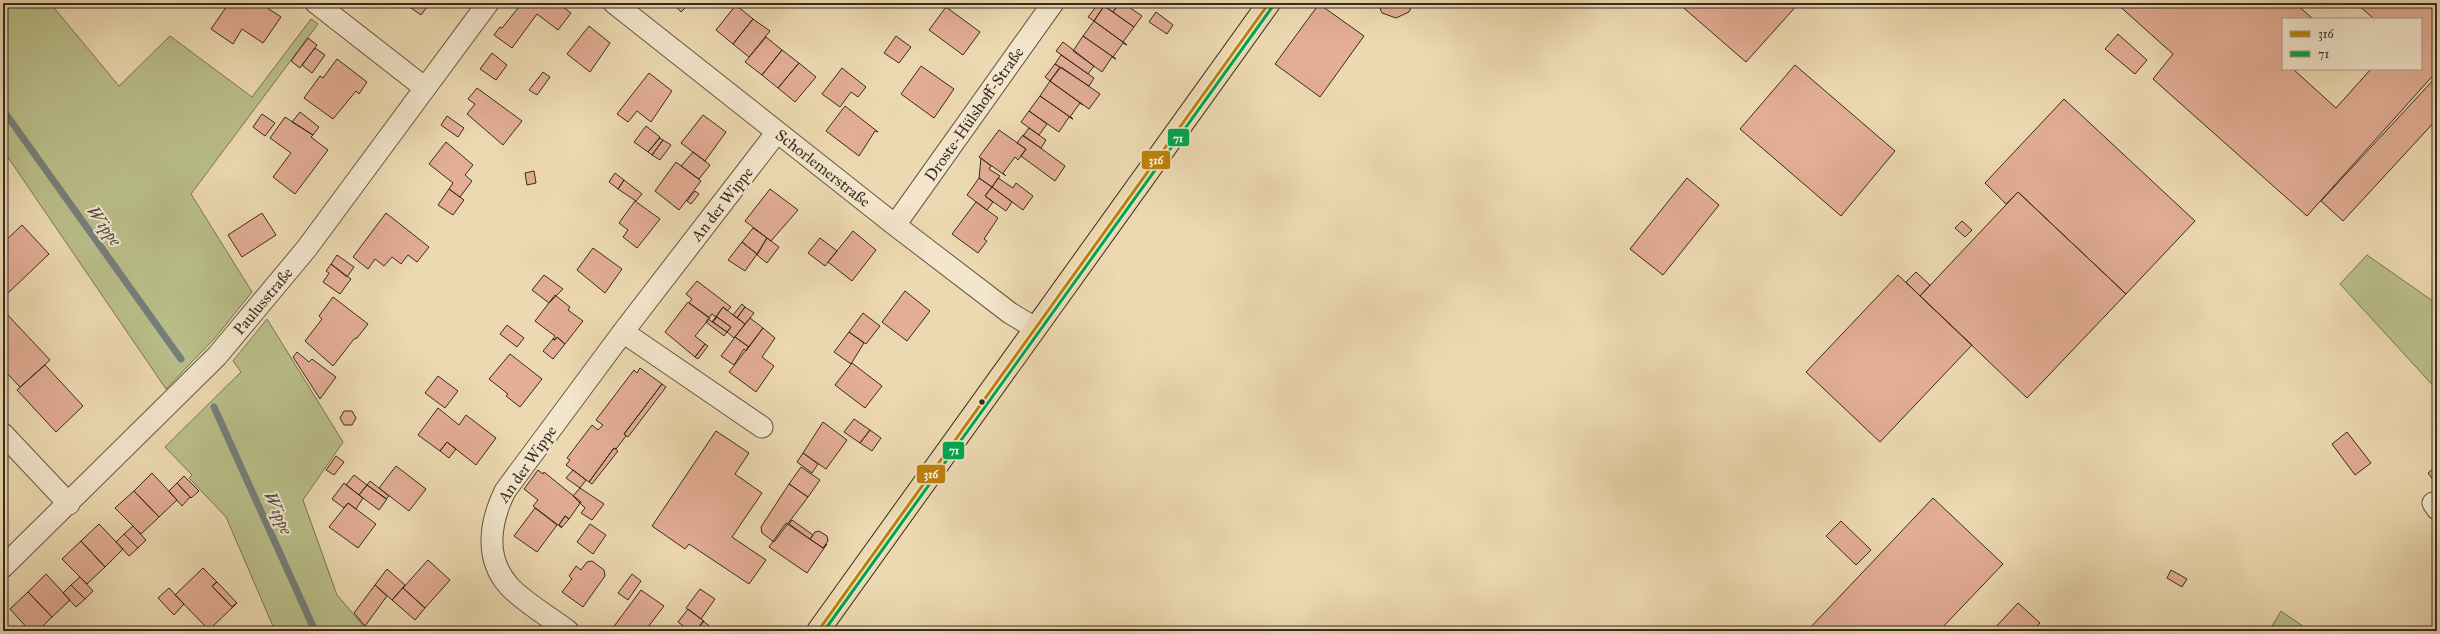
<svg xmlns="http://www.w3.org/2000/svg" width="2440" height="634" font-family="'IM FELL Great Primer',serif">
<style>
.green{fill:#babf8a;stroke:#787555}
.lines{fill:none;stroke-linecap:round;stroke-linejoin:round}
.stream{stroke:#767f7b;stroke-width:7}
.building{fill:#e3ad96;stroke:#372b20}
.street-casing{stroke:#645644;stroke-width:23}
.primary-casing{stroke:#372b20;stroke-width:24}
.street{stroke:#f3e6cc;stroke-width:21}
.primary{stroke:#edd9b1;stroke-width:22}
.bus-1-casing{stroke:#f3e6cc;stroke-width:6}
.bus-2-casing{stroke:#f3e6cc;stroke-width:6}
.bus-1{stroke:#bd810a;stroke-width:3}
.bus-2{stroke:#00a651;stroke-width:3}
.bus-dot{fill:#372b20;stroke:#f3e6cc;stroke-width:1.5}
.labels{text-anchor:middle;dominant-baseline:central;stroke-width:4;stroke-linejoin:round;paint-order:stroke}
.street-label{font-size:16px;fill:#372b20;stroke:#f3e6cc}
.water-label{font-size:17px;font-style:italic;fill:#514e46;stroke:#f3e6cc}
.line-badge{stroke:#f3e6cc;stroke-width:1.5}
.badge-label{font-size:11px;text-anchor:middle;font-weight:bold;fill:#fff}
</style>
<rect width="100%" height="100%" fill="#edd9b1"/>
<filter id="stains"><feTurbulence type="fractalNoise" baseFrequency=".005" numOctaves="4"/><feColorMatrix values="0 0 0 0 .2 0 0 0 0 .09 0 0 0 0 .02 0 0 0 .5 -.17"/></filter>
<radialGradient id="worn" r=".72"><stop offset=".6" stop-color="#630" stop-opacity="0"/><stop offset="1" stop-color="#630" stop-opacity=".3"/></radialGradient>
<path class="green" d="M 3,3 L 50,3 L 119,86 L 170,36 L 252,97 L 311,19 L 318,24 L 191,194 L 252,292 L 215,338 L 166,389 L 3,150 Z
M 2367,255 L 2437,304 L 2437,390 L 2340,284 Z
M 267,319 L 343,442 L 303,500 L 337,595 L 368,631 L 275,631 L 226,517 L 189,478 L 192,475 L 165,447 L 241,372 L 233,361 Z
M 2281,611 L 2310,631 L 2269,631 Z"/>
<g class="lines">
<path class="stream" d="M 3,110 L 181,359
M 214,407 L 315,631"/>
</g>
<path class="building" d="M 260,3 L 281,17 L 263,43 L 242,29 L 233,44 L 211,29 L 229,3 Z
M 404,3 L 430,3 L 421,15 Z
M 522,3 L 558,3 L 571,13 L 558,30 L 537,14 L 512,48 L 494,35 L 500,27 L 502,28 Z
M 673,3 L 688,3 L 689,4 L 681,12 Z
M 1099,3 L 1120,3 L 1113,12 L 1104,6 L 1094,21 L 1088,17 Z
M 1120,3 L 1123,3 L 1142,16 L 1134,27 L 1113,12 Z
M 1140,3 L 1152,3 L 1148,8 Z
M 1378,3 L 1413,3 L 1409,12 L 1396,18 L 1382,13 Z
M 1678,3 L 1799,3 L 1746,62 Z
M 2116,3 L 2295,3 L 2313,19 L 2283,19 L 2283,69 L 2293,69 L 2336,108 L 2371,69 L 2421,69 L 2421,19 L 2374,19 L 2356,3 L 2437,3 L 2437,71 L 2307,216 L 2153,79 L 2173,54 Z
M 1319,4 L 1364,36 L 1320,97 L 1275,64 Z
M 736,5 L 753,19 L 733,44 L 716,30 Z
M 1104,6 L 1134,27 L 1123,42 L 1127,45 L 1094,21 Z
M 946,7 L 980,32 L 963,55 L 929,30 Z
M 1156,12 L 1173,25 L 1167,34 L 1149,22 Z
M 753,19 L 770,31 L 749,57 L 733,44 Z
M 1094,21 L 1127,45 L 1123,43 L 1113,57 L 1116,59 L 1083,36 Z
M 589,26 L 610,43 L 590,72 L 567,54 Z
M 2118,34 L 2147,60 L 2135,74 L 2105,49 Z
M 896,36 L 911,47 L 899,63 L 884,53 Z
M 1083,36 L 1116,59 L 1112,57 L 1102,72 L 1073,51 Z
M 766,37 L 782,50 L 762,75 L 745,62 Z
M 308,38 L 317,45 L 300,68 L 291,61 Z
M 1063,42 L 1094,66 L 1088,74 L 1056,51 Z
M 315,48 L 325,55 L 312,73 L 302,65 Z
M 782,50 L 799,63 L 778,88 L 762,75 Z
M 492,53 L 507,65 L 496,80 L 480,69 Z
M 1061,55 L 1094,78 L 1089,86 L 1055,64 Z
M 337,59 L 367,82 L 359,94 L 356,91 L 333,119 L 304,98 L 320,76 L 323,78 Z
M 799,63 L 816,77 L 795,102 L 778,88 Z
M 1055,64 L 1060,67 L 1050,81 L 1045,77 Z
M 1795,65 L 1895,151 L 1841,216 L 1740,129 Z
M 921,66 L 954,89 L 934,118 L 901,94 Z
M 1061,67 L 1100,94 L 1089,109 L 1050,81 Z
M 842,68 L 866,87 L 858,97 L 851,92 L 840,107 L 822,94 Z
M 543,72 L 550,77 L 537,95 L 529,90 Z
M 649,73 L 672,91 L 651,122 L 637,111 L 628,122 L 617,114 Z
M 2437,76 L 2437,119 L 2343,221 L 2321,201 Z
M 1050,81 L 1083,105 L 1080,103 L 1070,117 L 1073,119 L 1040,96 Z
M 477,88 L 522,121 L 503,145 L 467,114 L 475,104 L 468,99 Z
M 1040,96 L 1073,119 L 1069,117 L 1059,132 L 1029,111 Z
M 2064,99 L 2195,221 L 2126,294 L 2018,192 L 2006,204 L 1985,183 Z
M 845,106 L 878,132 L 875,131 L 859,156 L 826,131 Z
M 1029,111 L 1047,124 L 1039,135 L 1021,122 Z
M 300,112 L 319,127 L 313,135 L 292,122 Z
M 262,114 L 275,123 L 265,136 L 253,127 Z
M 703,115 L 726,132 L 705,161 L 681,143 Z
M 447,116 L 464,128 L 458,137 L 441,125 Z
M 285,117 L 313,135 L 311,137 L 328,150 L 295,194 L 273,177 L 291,153 L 270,138 Z
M 646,126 L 660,137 L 648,152 L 634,142 Z
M 1029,128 L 1046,140 L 1041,148 L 1023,136 Z
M 999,130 L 1026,149 L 1018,160 L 1015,157 L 1003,173 L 1006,176 L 979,157 Z
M 1023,135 L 1065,166 L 1055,181 L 1021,156 L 1026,149 L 1017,143 Z
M 660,138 L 663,140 L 652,155 L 648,152 Z
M 663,140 L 671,145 L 660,160 L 652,155 Z
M 446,142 L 473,165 L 465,175 L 472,181 L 460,197 L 449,189 L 453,183 L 429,164 Z
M 693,152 L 710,165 L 699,179 L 681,166 Z
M 981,158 L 991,166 L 989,169 L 1000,176 L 992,187 L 979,178 Z
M 676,162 L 701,181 L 679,210 L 655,191 Z
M 534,171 L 536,183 L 527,185 L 525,173 Z
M 615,173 L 624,180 L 618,189 L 609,182 Z
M 979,178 L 992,187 L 985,196 L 993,202 L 987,210 L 967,195 Z
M 998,178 L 1013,188 L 1016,183 L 1033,196 L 1023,210 L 992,187 Z
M 1687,178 L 1719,205 L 1663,275 L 1630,249 Z
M 624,180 L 642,194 L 636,201 L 618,189 Z
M 992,187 L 1012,202 L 1006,211 L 985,196 Z
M 449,189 L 464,200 L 453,215 L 438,205 Z
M 770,189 L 798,210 L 771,241 L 745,221 Z
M 695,191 L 699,194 L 691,204 L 687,201 Z
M 2018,192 L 2126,294 L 2027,398 L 1920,296 Z
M 635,201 L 660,219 L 637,248 L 623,237 L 628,230 L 619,223 Z
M 976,202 L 998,218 L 984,239 L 987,241 L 978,253 L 952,234 Z
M 262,213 L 276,235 L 242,257 L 228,235 Z
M 386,213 L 429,247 L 417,262 L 408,255 L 401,264 L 392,257 L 384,266 L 375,259 L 368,269 L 353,257 Z
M 1962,221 L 1972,230 L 1965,237 L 1955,228 Z
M 22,225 L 49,254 L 7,294 L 3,290 L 3,243 Z
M 753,228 L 767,238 L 757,254 L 742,242 Z
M 853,231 L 876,250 L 852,281 L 828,262 Z
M 767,238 L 779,247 L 767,263 L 757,255 Z
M 820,238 L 837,251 L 825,266 L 808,253 Z
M 742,242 L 757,254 L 745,271 L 728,260 Z
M 593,248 L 622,269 L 605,293 L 577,270 Z
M 337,255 L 354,267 L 347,277 L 331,264 Z
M 331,264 L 351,279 L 340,294 L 323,282 L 329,273 L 326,271 Z
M 1916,272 L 1930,285 L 1920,296 L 1906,282 Z
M 544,275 L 563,289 L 549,303 L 532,290 Z
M 1898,275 L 1972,345 L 1880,442 L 1806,372 Z
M 697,281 L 731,307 L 727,311 L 723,307 L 716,317 L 712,314 L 709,318 L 689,303 L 692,299 L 686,294 Z
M 3,290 L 7,294 L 3,298 Z
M 905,291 L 930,311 L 907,341 L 882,322 Z
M 555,295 L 570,307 L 568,310 L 583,321 L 565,344 L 557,337 L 555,340 L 553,339 L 555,336 L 535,321 Z
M 333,297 L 368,324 L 357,338 L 354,339 L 333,366 L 305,341 L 322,319 L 319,316 Z
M 688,302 L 710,318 L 695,336 L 705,344 L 695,357 L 665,332 Z
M 742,304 L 745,307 L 737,318 L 733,315 Z
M 723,307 L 745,324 L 734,338 L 727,332 L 731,327 L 717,317 L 712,322 Z
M 745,307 L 754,313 L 745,324 L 737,318 Z
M 3,310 L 50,360 L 20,387 L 3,369 Z
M 863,313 L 880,326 L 866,344 L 849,332 Z
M 717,317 L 731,327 L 727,332 L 713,322 Z
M 750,318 L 763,328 L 749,347 L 735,337 Z
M 708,319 L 727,332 L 724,336 L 706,322 Z
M 507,325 L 524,338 L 517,347 L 500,334 Z
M 763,328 L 775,338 L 762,357 L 774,366 L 756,392 L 729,372 Z
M 849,332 L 864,343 L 851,364 L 834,352 Z
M 557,337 L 565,344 L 553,359 L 543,351 L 553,339 L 555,340 Z
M 735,337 L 749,347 L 746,351 L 744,349 L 734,365 L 721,356 Z
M 705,344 L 708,346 L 698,359 L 695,357 Z
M 297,352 L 309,362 L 312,359 L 336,377 L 320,399 L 293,357 Z
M 510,354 L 542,379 L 520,407 L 506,396 L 508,394 L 489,379 Z
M 852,363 L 882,386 L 865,408 L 835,385 Z
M 45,365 L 83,406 L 56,432 L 17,390 Z
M 640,368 L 662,384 L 624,434 L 626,436 L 616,449 L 614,448 L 589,482 L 566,465 L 570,460 L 567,458 L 592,425 L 598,430 L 603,425 L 596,420 L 634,370 L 637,373 Z
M 438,376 L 458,391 L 445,408 L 425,393 Z
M 662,384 L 666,387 L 628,437 L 624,434 Z
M 438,408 L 459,425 L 466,415 L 496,438 L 476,465 L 447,442 L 440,451 L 418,435 Z
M 344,411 L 352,411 L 356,418 L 352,425 L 344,425 L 340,418 Z
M 854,419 L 870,430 L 860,443 L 844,432 Z
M 823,422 L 847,440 L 826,469 L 803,453 Z
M 870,430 L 881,438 L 872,451 L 860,443 Z
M 716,431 L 749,453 L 735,474 L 762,493 L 732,537 L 766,560 L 749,584 L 689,544 L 685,549 L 652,526 Z
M 2347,432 L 2371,463 L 2355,475 L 2332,444 Z
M 447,442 L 456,449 L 449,458 L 440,451 Z
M 614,448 L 618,451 L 592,484 L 589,482 Z
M 803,453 L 818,464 L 812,473 L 797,462 Z
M 336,456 L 344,462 L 334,475 L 326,470 Z
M 396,466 L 426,489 L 409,511 L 379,488 Z
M 2437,466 L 2437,485 L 2428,473 Z
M 801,467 L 820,480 L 808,497 L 789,484 Z
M 538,470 L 543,474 L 544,472 L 581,502 L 569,519 L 565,516 L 559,525 L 562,528 L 533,506 L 538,500 L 524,489 Z
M 573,470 L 586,480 L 580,488 L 566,478 Z
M 152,473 L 177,500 L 159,517 L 134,491 Z
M 354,475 L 367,485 L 359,495 L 346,485 Z
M 184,476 L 199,491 L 191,498 L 177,483 Z
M 3,481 L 8,487 L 3,491 Z
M 370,481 L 389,496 L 386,499 L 367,485 Z
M 177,483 L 190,497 L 182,506 L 169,491 Z
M 344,483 L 363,498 L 356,509 L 348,503 L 344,508 L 332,499 Z
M 789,484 L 808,497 L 774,542 L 762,533 L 761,527 Z
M 367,485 L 387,499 L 379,510 L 359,495 Z
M 580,488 L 604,504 L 592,520 L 581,513 L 585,508 L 573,496 Z
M 134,491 L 159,517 L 141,534 L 115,508 Z
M 1933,498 L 2003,564 L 1939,631 L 1807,631 Z
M 348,503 L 376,524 L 358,548 L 329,527 Z
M 535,508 L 557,525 L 537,552 L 514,536 Z
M 565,516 L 569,519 L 562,527 L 559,525 Z
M 792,520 L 813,535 L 810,539 L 789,524 Z
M 1841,521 L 1871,550 L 1856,565 L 1826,536 Z
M 786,523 L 823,548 L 827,544 L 807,573 L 769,547 Z
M 99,524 L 123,549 L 105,567 L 81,541 Z
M 590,524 L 606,535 L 593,554 L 577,542 Z
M 133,526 L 146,540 L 138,548 L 124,534 Z
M 819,531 L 827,536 L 828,541 L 823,548 L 810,539 L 815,532 Z
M 124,534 L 138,548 L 129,556 L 116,542 Z
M 81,541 L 105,567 L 87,584 L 62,559 Z
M 428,560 L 450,580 L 425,608 L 403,588 Z
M 592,561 L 604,570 L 605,576 L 583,607 L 562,592 L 572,579 L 569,576 L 576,566 L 581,570 L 587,562 Z
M 203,568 L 217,582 L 212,586 L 232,607 L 237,603 L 209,630 L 175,595 Z
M 387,569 L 405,585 L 392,600 L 375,585 Z
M 2171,570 L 2187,579 L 2182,587 L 2167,578 Z
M 46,574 L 70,600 L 52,617 L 28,592 Z
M 632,574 L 641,581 L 628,600 L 618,593 Z
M 80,577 L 93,591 L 85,599 L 71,585 Z
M 217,582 L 237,603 L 232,607 L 212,586 Z
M 71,585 L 85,599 L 76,607 L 63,593 Z
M 375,585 L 387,596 L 365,626 L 354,613 Z
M 169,588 L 184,604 L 174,615 L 158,598 Z
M 403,588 L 425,608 L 415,620 L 392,600 Z
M 700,589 L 715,599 L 701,619 L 686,608 Z
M 641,590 L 664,606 L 645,631 L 615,631 L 612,629 Z
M 28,592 L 52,617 L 38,631 L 30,631 L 10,609 Z
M 2018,603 L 2040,623 L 2032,631 L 1992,631 Z
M 688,609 L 704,621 L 696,631 L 690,631 L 678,622 Z
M 703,621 L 716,631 L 696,631 Z"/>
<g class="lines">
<g class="street-casing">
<path id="street" d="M 316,3 L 425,88
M 614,3 L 895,225 L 1010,313 L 1035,328
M 895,225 L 1053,3
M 623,332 L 762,427
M 3,434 L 69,504
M 2433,503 L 2437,509
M 3,567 L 217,356 L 307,248 L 488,3
M 568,631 C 551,618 522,601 509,586 C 484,558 490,522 505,491 L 623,332 L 777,132"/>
</g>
<g class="primary-casing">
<path id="primary" d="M 818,631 L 1269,3"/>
</g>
<use href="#street" class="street"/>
<use href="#primary" class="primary"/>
<g class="bus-1-casing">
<path id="bus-1" d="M 818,631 L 1269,3"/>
</g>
<g class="bus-2-casing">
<path id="bus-2" d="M 824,631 L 1273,6"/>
</g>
<use href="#bus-1" class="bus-1"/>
<use href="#bus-2" class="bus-2"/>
</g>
<circle class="bus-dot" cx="982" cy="402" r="3.5"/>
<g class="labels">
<g class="street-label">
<text transform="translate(974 114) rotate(-55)">Droste-Hülshoff-Straße</text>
<text transform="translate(823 168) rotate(38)">Schorlemerstraße</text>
<text transform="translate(722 204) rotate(-52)">An der Wippe</text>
<text transform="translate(263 301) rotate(-50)">Paulusstraße</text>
<text transform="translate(527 464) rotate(-55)">An der Wippe</text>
</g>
<g class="water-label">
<text transform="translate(104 226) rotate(54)">Wippe</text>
<text transform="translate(278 513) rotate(66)">Wippe</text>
</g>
</g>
<g class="line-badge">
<rect x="1167" y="128" width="23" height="19" rx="4" fill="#00a651"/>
<rect x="1141" y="150" width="30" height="20" rx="4" fill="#bd810a"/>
<rect x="942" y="441" width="23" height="19" rx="4" fill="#00a651"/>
<rect x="916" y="464" width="30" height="20" rx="4" fill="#bd810a"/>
</g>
<g class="badge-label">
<text x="1178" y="142">71</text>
<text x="1156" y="164">316</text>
<text x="954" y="454">71</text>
<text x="931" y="478">316</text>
</g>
<rect width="2440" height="634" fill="none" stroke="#edd9b1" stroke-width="16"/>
<rect x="4" y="4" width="2432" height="626" fill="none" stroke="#372b20" stroke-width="2"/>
<rect x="8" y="8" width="2424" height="618" fill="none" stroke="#372b20"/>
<rect x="2282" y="18" width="140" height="52" fill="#f3e6cc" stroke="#a89b87"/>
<rect x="2290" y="31" width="20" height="6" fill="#bd810a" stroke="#a89b87"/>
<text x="2318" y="38" font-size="12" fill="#372b20">316</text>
<rect x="2290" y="51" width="20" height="6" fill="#00a651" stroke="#a89b87"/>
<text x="2318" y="58" font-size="12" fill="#372b20">71</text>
<rect width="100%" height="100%" filter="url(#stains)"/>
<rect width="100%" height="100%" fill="url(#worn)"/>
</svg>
